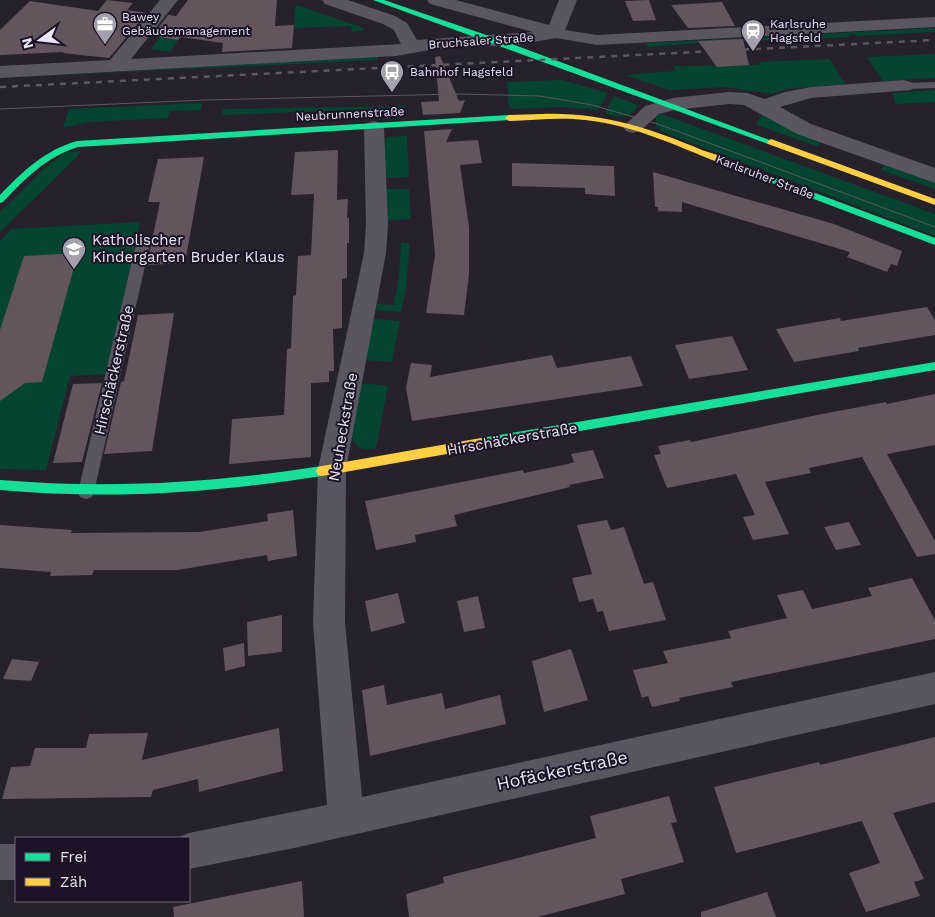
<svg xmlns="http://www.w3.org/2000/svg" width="935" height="917" font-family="'Work Sans',sans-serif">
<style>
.green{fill:#064432}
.building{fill:#63555d}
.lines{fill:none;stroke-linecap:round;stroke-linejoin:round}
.lane{fill:#5a565f;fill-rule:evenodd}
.street{fill:#5a565f;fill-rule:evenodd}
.fast{fill:#16e098;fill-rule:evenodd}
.slow{fill:#ffcf43;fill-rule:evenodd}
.tram{stroke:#5b5860;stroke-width:1}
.rail{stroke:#5b5860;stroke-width:2.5;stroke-dasharray:6 6;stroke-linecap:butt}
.labels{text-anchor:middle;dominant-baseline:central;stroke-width:4;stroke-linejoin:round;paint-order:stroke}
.far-poi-label{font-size:12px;fill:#e9e4f2;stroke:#1c1326;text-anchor:start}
.far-street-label{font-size:12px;fill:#e9e4f2;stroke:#1c1326}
.poi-label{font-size:15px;fill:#e9e4f2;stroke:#1c1326;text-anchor:start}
.street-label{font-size:15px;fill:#e9e4f2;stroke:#1c1326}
.near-street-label{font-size:18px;fill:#e9e4f2;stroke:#1c1326}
</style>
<rect width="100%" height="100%" fill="#26212b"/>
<path class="green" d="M 295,6 L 300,6 L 363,28 L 364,30 L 352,32 L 351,26 L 294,28 Z
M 935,28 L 935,32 L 856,36 L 855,34 L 849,35 L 849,37 L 751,41 L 749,39 L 648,47 L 646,43 Z
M 160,37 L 178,40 L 170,52 L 151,49 Z
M 377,54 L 378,60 L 0,78 L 189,68 C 194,64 200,64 205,67 L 242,62 L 245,65 L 284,61 L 288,62 L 366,58 Z
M 935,54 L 935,78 L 883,81 L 867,57 Z
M 830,59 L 845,84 L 786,89 L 772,94 L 725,87 L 669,90 L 625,75 L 675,71 L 673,66 L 759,65 L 759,62 Z
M 562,80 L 608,93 L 598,110 L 562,107 L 513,109 L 509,107 L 507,82 Z
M 935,90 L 935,102 L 896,104 L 892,93 Z
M 614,96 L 638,105 C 633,119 617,118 605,113 Z
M 202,103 L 201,110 L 170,111 L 168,118 L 89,122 L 63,128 L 69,109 Z
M 406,106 L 405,108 L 221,115 L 223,109 Z
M 659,113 L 935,214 L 935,236 L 663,132 L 656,126 L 656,119 Z
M 764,113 L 821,142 L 818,147 L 755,124 Z
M 407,136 L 409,177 L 384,178 L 385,140 L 388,137 Z
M 81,151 L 76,158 L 0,232 L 0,212 L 44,169 L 65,152 Z
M 884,165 L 935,183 L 935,189 L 881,170 Z
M 385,189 L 409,189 L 411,219 L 386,221 Z
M 140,222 L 107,374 L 70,376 L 46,470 L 0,469 L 0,241 L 12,229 Z
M 401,243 L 410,243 L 406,287 L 401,312 L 376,310 L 377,304 L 394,305 L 399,277 Z
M 374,319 L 400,321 L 392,362 L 365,360 Z
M 360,383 L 388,386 L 376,448 C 336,457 356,405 360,383 Z"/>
<path class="building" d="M 107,0 L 133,3 L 127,10 L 147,13 L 109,58 L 62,53 L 64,52 L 0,55 L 0,30 L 30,1 L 98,11 Z
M 188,0 L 277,0 L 275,26 L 294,25 L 292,48 L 222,52 L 223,43 L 181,37 L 178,40 L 152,36 L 168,15 L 176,16 Z
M 649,0 L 656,20 L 633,21 L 625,1 Z
M 722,2 L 735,26 L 688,28 L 671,5 Z
M 743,39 L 749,65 L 717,67 L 698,41 Z
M 440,56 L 459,101 L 465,100 L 460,113 L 423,115 L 421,102 L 439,101 L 435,57 Z
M 452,129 L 446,142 L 478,140 L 482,163 L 460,165 L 469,227 L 469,275 L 464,315 L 426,313 L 435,255 L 424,131 Z
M 338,150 L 337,200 L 348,199 L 347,218 L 349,218 L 349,243 L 347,243 L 347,278 L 342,279 L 342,328 L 333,329 L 334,371 L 329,371 L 329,382 L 311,383 L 311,457 L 229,464 L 232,419 L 284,415 L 287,349 L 291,348 L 293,296 L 296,295 L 298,256 L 311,255 L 314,194 L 291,195 L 295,152 Z
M 204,157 L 185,263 L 147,265 L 160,202 L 148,202 L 158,159 Z
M 512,163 L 614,166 L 615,196 L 585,194 L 585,188 L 512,186 Z
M 653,172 L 834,224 L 902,251 L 897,266 L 891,264 L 887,272 L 847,257 L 850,252 L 682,202 L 682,212 L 658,211 L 658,207 L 655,207 Z
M 78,253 L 42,382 L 25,383 L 0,401 L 0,330 L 24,256 Z
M 927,307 L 935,320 L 935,335 L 858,348 L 859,351 L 794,362 L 776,329 L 840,318 L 841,321 Z
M 174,313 L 152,451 L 104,454 L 121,382 L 124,381 L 138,315 Z
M 732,336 L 748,370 L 689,379 L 675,345 Z
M 552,355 L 557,368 L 631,356 L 643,386 L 412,421 L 406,388 L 411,363 L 432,365 L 430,377 Z
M 102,383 L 82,462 L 53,463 L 73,384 Z
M 935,394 L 935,445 L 887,454 L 935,541 L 935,554 L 917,557 L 862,457 L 809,468 L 811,473 L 765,482 L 789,534 L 753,540 L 743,517 L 755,515 L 736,474 L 667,488 L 654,455 L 661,454 L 658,446 L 690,440 L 691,442 L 822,414 L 886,402 L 887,404 Z
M 593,450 L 604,478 L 569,485 L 570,487 L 454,515 L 457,526 L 415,535 L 416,542 L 376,550 L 365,501 L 523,470 L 524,473 L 568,464 L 574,462 L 571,454 Z
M 293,510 L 297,556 L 268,561 L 267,555 L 178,570 L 94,570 L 92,575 L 50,576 L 51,572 L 0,568 L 0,525 L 72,530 L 71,533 L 199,532 L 268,521 L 267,514 Z
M 607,520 L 611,530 L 624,527 L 644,584 L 653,582 L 666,620 L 609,631 L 603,611 L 597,612 L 593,599 L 579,602 L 572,578 L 592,574 L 577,525 Z
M 849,522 L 861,545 L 836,550 L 824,527 Z
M 912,578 L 935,620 L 935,639 L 731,682 L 733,687 L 679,698 L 680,701 L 652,707 L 648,696 L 642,698 L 633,670 L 668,663 L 663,651 L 731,638 L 728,631 L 787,618 L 777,595 L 803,590 L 812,609 L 872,596 L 868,588 Z
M 398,593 L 405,623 L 371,632 L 365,601 Z
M 478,596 L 485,628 L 464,632 L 457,601 Z
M 282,615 L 282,652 L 248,656 L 247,622 Z
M 244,643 L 245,666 L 225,671 L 223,648 Z
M 571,649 L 588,700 L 544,712 L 532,661 Z
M 12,659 L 39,662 L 31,681 L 3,679 Z
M 384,685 L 387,705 L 442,693 L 445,709 L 500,695 L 506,724 L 370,756 L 362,690 Z
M 279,728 L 283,771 L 199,792 L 198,779 L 153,790 L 151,797 L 2,799 L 11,767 L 30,766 L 35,748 L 86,748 L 89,734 L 148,733 L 142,760 Z
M 935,737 L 935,802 L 893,813 L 924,879 L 914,882 L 920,896 L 866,912 L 849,873 L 880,863 L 862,821 L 736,853 L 714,787 L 819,762 L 820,765 Z
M 669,796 L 677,822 L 671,823 L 684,862 L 621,879 L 625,894 L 538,917 L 409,917 L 406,894 L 444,883 L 443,877 L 596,838 L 590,816 Z
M 302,881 L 304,917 L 174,917 L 173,907 Z
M 767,892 L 776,917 L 701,917 L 701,912 Z"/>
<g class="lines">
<path class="lane" d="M 935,82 L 935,88 L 904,89 L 898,86 L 904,83 Z
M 142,243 L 147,245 L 149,248 L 94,492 L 92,497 L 86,499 L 80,497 L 78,492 L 135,248 L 137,245 Z"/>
<path class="street" d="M 160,0 L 178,0 L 131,59 L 401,44 L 394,30 L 383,24 L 325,4 L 322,0 L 348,0 L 395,16 L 407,23 L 417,40 L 533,32 L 430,4 L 427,0 L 456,0 L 549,25 L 559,0 L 577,0 L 565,30 L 597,35 L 935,17 L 935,27 L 597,45 L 556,38 L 516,45 L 435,49 L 396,56 L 0,78 L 0,66 L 110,60 Z
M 904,80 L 911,82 L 914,86 L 911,90 L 811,98 L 780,107 L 811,124 L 935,168 L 935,183 L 797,134 L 744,105 L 729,104 L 674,110 L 659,114 L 640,131 L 633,133 L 626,131 L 623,127 L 645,106 L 673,98 L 729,92 L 747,93 L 765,99 L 785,92 L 811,87 Z
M 374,121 L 381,123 L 384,127 L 388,225 L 386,253 L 346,469 L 345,623 L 362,797 L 935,672 L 935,704 L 294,848 L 189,869 L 189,838 L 176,838 L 189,833 L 327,805 L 313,623 L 318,469 L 364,253 L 366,225 L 364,127 L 367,123 Z
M 0,844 L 16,844 L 16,880 L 0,880 Z"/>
<path class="fast" d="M 373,0 L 384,0 L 501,40 L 775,142 L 774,144 L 768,144 Z
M 509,115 L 512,116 L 512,120 L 78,147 C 46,157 25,179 3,202 L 0,203 L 0,195 C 23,171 45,150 77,141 Z
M 733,162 L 935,238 L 935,245 L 730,167 L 730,163 Z
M 935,362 L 935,370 L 481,448 L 477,446 L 475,443 L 477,440 L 481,438 Z
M 322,466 L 326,467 L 328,471 L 326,475 L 322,476 C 212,493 111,500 0,490 L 0,480 C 111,489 212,483 322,466 Z"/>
<path class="slow" d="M 542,114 C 601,112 649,128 702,150 C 713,154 729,157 737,165 L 736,167 L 730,167 C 683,149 636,125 585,120 C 560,117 534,120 509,121 L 505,118 L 509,115 Z
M 771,139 L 935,199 L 935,205 L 768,144 L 767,142 Z
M 481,438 L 485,440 L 487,443 L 485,446 L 481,448 L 322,476 L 318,475 L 316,471 L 318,467 L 322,466 Z"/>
<path class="tram" d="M 0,109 L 204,100 L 458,94 L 540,96 L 592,105 L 658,124 L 935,227"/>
<path class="rail" d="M 0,87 L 935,40"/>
</g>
<defs>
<g id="office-pin" transform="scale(1.25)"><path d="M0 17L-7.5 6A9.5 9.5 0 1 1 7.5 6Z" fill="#a5a0ac" stroke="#1c1326"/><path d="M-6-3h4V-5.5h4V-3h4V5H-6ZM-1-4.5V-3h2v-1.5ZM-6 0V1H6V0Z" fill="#fff"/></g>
<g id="station-pin" transform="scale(1.25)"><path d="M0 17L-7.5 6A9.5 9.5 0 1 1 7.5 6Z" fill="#a5a0ac" stroke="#1c1326"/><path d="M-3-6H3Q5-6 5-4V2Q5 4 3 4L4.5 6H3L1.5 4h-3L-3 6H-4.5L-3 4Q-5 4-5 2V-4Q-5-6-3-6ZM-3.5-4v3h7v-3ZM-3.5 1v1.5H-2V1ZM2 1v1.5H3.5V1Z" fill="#fff"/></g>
<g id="bus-pin" transform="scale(1.25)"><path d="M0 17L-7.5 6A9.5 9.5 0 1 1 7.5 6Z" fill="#a5a0ac" stroke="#1c1326"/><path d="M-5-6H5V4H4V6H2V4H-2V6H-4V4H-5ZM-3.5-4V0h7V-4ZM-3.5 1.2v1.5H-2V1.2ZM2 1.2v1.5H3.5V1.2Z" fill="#fff"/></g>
<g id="school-pin" transform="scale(1.25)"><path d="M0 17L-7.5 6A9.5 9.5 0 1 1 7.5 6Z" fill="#a5a0ac" stroke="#1c1326"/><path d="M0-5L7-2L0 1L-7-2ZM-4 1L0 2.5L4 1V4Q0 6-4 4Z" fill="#fff"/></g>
</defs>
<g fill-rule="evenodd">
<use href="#office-pin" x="105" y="24"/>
<use href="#station-pin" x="753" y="31"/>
<use href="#bus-pin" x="392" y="72"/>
<use href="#school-pin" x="74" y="249"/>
</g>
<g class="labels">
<g class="far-poi-label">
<text x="122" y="17">Bawey<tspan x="122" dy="14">Gebäudemanagement</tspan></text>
<text x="770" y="24">Karlsruhe<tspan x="770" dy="14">Hagsfeld</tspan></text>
<text x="410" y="72">Bahnhof Hagsfeld</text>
</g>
<g class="far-street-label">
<text transform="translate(481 41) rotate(-4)">Bruchsaler Straße</text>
<text transform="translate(350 114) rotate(-3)">Neubrunnenstraße</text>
<text transform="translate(765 177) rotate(21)">Karlsruher Straße</text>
</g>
<g class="poi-label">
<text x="92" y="240">Katholischer<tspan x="92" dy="17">Kindergarten Bruder Klaus</tspan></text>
</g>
<g class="street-label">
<text transform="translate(114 370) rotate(-77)">Hirschäckerstraße</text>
<text transform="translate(343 427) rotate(-80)">Neuheckstraße</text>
<text transform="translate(512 439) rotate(-10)">Hirschäckerstraße</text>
</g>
<g class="near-street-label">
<text transform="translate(562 770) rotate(-12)">Hofäckerstraße</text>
</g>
</g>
<rect x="15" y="837" width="175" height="65" fill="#1c1326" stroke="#6e6778"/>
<rect x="25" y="853" width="25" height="8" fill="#16e098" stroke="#6e6778"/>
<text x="60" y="862" font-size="15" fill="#e9e4f2">Frei</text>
<rect x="25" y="878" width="25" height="8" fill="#ffcf43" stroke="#6e6778"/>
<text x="60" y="887" font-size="15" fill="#e9e4f2">Zäh</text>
<g transform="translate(40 40) rotate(255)" stroke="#1c1326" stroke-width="4" paint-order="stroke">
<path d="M0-4L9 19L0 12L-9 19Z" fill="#e9e4f2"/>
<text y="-8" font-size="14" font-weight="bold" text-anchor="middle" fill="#e9e4f2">N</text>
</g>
</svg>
